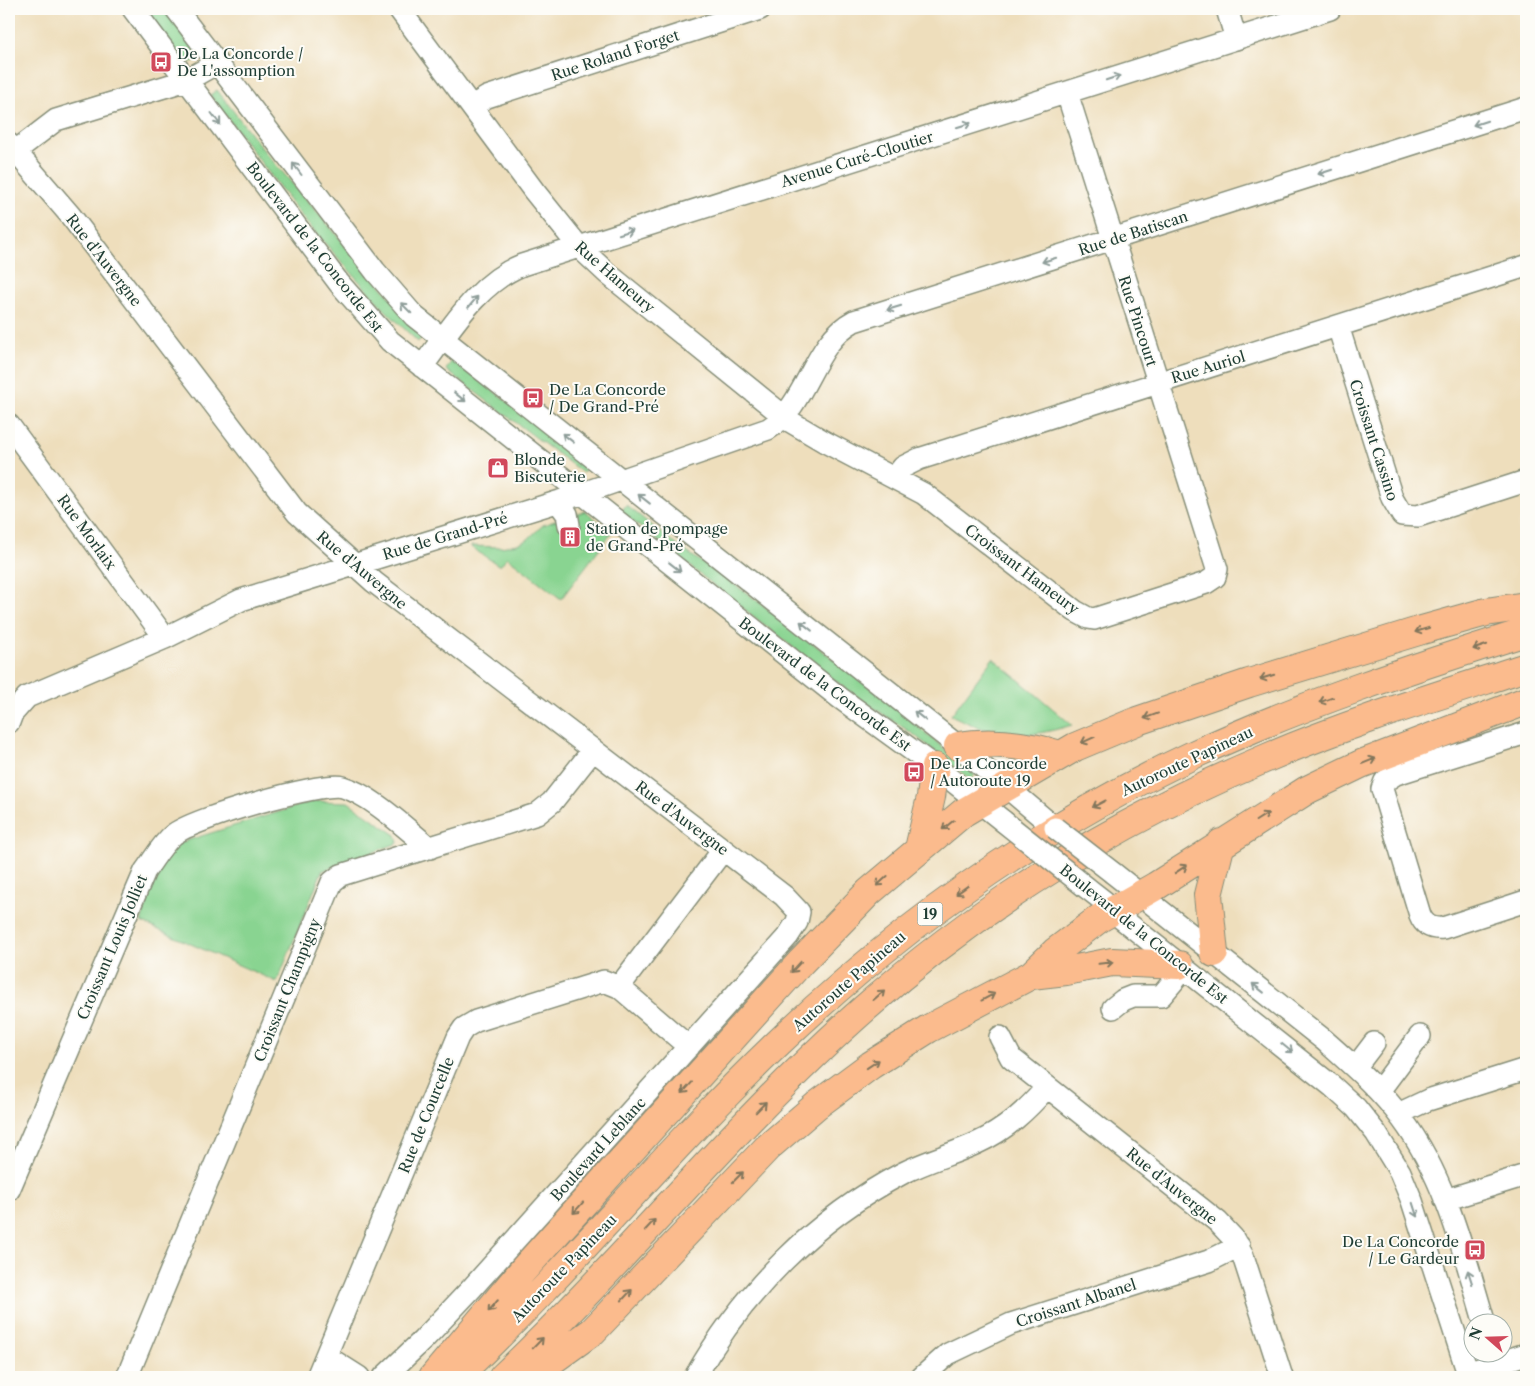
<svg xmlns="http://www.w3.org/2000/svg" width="1535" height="1386" font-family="'Libre Caslon Text',serif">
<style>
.green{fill:#89d491;stroke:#548862}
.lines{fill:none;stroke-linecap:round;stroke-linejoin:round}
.minor-casing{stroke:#868e78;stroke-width:24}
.highway-casing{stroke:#868e78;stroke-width:30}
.minor{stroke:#fff;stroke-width:21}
.highway{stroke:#fbbb8d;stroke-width:28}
.minor-bridge-casing{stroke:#868e78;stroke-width:24;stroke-linecap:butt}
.minor-bridge{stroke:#fff;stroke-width:21}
.oneway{stroke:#8f9e9a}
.oneway2{stroke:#82765c}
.labels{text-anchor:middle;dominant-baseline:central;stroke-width:4;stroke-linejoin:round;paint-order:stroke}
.shield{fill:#fdfcf7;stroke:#62766e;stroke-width:1}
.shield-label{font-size:14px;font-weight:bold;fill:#1f3d34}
.poi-label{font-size:15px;fill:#1f3d34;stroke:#fdfcf7;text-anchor:start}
.street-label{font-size:15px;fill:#1f3d34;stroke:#fdfcf7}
</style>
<rect width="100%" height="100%" fill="#fdfcf7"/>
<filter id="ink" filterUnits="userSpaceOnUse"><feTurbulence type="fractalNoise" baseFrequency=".02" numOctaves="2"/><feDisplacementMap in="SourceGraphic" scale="10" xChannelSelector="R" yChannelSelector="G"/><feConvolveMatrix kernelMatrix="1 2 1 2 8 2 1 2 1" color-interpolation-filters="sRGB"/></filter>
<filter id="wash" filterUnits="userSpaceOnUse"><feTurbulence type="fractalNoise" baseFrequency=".0096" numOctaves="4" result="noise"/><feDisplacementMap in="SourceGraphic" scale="20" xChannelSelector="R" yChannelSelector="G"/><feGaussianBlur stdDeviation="1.12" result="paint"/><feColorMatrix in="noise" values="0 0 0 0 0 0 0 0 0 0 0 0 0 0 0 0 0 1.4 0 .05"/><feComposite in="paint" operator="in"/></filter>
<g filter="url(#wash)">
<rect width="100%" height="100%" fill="#eedebc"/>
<path class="green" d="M 143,9 L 166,9 L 198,55 L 195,61 L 186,63 Z
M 217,90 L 265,152 L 423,335 L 418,342 L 384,309 L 306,222 L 210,95 Z
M 453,359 L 589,466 L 583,473 L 446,370 Z
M 626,505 L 678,546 L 751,596 L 870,687 L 975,774 L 971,780 L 913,734 L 847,690 L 621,512 Z
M 585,511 L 612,532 L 561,599 L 507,557 L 500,566 L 472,548 L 471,546 L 501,547 L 517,544 L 527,540 L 543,525 Z
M 993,658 L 1072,725 C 1023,740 997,738 951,715 Z
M 314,801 L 348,802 L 396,835 L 398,843 L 322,871 L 277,982 L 141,922 L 159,868 L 179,843 Z"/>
</g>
<g filter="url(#ink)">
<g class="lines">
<g class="minor-casing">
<path id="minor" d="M 133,9 L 339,283 L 390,341 L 840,698 L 935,767 L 1003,821
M 176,9 L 375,271 L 414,316 L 958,746 L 1055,828
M 399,9 L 534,191 L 579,247 L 608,274 L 791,422 L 825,442 L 924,494 L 1075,611 L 1088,618 L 1094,619 L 1206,583 L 1215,577 L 1217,569 L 1067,93
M 1227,9 L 1236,39
M 472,106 L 487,97 L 760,9
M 9,144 L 70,215 L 297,513 L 374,582 L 784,896 L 799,912 L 797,922 L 788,936 L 472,1288 L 423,1340 L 384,1377
M 9,156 L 56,120 L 187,80 L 217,63
M 1338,326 L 1392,498 L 1402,515 L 1418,516 L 1526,481
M 422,367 C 450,330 477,283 522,265 L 1330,9
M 9,425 L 165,638
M 895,477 L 903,467 L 919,459 L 1526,266
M 558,502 L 567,514 L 569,525
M 9,722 L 12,714 L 27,697 L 165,638 L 241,600 L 560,501 L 768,429 C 808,405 812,343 854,321 L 1526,108
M 1526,733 L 1396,774 L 1385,781 L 1382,789 L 1420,915 C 1424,925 1431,929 1443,928 L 1526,901
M 1113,873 L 1324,1040 C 1352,1065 1380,1089 1402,1119 C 1446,1178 1464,1254 1485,1324
M 1087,888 L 1114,909 L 1121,918 L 1332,1086 L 1356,1108 L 1376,1133 L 1400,1172 L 1412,1201 L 1469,1377
M 619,987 L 723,850
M 1113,1008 L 1123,1000 L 1133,996 L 1161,996 L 1184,969
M 1000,1037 L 1011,1058 L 1218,1222 L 1233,1238 L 1243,1256 L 1282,1377
M 1355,1068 L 1374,1043
M 1379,1091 L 1420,1036
M 1398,1114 L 1428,1100 L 1526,1069
M 9,1190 L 145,871 C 154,859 162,844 173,835 C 191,819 322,781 343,787 C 373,796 405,828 430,848
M 1445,1200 L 1526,1175
M 326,1356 L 359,1377
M 1467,1373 L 1526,1354
M 127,1377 L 332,882 L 341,875 L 537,814 L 552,802 L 593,750
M 317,1377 L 458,1037 L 464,1028 L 476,1021 L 604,981 L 619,987 L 689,1047
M 695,1377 C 744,1291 815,1219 903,1173 C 927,1161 953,1154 977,1143 C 1006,1130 1027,1110 1047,1087
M 922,1377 L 948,1354 L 1011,1324 L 1209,1261 L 1239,1246"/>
</g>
<g class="highway-casing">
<path id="highway" d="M 958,746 C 992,740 1027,745 1060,755
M 919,849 L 931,797 L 935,767
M 1214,953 L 1208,895 L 1221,843
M 1031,975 L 1066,971 L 1112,962 L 1179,965
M 433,1377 L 524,1269 L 801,962 L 869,892 L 964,812 L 1075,747 L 1137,721 L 1249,683 L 1422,630 L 1486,612 L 1526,606
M 456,1377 C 568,1272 665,1152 775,1046 C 899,927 1039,827 1195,754 C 1301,705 1414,667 1526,632
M 503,1377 C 628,1258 735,1123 864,1009 C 981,905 1118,821 1262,760 C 1348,723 1437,696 1526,667
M 529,1377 L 593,1331 L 767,1148 L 817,1105 L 871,1065 L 928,1029 L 1031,975 L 1055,952 L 1100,918 L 1156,886 L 1307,790 L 1361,764 L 1526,701"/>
</g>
<use href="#minor" class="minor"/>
<use href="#highway" class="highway"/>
<g class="minor-bridge-casing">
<path id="minor-bridge" d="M 1003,821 L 1087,888
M 1055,828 L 1113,873"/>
</g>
<use href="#minor-bridge" class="minor-bridge"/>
</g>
<defs><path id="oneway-shaft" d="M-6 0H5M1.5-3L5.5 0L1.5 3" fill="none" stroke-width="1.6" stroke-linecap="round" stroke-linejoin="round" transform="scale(1.25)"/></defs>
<g class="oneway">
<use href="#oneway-shaft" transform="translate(1113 78) rotate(-18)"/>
<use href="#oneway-shaft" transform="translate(216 119) rotate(53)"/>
<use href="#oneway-shaft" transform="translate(1480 123) rotate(162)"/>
<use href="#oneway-shaft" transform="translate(964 125) rotate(-17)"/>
<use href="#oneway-shaft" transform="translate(297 169) rotate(-127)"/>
<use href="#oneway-shaft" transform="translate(1325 172) rotate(162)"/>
<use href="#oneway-shaft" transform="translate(626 232) rotate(-17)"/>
<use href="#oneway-shaft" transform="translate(1049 260) rotate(163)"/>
<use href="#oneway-shaft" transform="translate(473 302) rotate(-50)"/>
<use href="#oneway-shaft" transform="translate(406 308) rotate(-135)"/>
<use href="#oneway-shaft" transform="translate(894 308) rotate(163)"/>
<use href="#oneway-shaft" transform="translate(460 397) rotate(38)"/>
<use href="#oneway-shaft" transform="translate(568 438) rotate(-142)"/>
<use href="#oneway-shaft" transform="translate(644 499) rotate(-142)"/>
<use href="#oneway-shaft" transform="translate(675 567) rotate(38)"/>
<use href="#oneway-shaft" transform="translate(806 626) rotate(-142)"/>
<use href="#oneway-shaft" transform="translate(920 716) rotate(-142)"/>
<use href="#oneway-shaft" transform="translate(1258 988) rotate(-142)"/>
<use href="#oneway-shaft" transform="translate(1287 1048) rotate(39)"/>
<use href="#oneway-shaft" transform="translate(1415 1210) rotate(72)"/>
<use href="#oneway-shaft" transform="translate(1470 1277) rotate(-108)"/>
</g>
<g class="oneway2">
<use href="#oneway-shaft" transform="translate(1422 630) rotate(163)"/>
<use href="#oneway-shaft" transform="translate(1480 647) rotate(162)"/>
<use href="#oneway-shaft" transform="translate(1267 677) rotate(163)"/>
<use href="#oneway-shaft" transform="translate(1326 700) rotate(160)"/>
<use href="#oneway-shaft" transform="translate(1151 716) rotate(160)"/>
<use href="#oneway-shaft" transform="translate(1088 740) rotate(156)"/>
<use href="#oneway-shaft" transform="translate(1369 761) rotate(-22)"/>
<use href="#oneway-shaft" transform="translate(1099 804) rotate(152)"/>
<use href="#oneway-shaft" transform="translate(1262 817) rotate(-32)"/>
<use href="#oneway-shaft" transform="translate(948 825) rotate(141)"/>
<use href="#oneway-shaft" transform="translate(1181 869) rotate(-33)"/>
<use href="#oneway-shaft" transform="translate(882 881) rotate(138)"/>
<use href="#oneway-shaft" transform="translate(962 890) rotate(144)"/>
<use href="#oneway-shaft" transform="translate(1106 963) rotate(-6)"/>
<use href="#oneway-shaft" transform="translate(796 967) rotate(133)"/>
<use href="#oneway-shaft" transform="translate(879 995) rotate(-41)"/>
<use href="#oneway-shaft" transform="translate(988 997) rotate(-28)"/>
<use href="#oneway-shaft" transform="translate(873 1064) rotate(-34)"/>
<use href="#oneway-shaft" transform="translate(687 1088) rotate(132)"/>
<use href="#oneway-shaft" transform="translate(761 1107) rotate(-46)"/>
<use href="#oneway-shaft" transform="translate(738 1177) rotate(-45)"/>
<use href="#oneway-shaft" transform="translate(578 1208) rotate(132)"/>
<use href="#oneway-shaft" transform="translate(650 1225) rotate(-47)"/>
<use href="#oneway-shaft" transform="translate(627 1295) rotate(-47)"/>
<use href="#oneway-shaft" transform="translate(493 1306) rotate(130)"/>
<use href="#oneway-shaft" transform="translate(538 1343) rotate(-46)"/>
</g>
</g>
<defs>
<g id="bus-square" transform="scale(1.125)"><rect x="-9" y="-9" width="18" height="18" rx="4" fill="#d1495b" stroke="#fdfcf7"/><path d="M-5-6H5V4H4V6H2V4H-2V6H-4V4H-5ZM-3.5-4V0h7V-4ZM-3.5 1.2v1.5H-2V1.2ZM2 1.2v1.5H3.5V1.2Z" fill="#fff"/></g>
<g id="shop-square" transform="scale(1.125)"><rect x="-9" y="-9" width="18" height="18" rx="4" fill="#d1495b" stroke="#fdfcf7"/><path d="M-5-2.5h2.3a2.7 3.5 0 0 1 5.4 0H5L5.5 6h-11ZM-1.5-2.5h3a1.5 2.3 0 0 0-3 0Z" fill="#fff"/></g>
<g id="building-square" transform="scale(1.125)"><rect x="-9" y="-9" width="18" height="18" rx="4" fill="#d1495b" stroke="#fdfcf7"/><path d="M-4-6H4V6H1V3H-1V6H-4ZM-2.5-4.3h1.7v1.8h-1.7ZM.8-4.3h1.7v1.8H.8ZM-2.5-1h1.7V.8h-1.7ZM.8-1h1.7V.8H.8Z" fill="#fff"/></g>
</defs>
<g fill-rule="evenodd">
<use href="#bus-square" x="161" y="62"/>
<use href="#bus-square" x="533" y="398"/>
<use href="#shop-square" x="498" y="468"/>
<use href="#building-square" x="570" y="537"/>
<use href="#bus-square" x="914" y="772"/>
<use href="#bus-square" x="1475" y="1250"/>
</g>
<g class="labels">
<rect class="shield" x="917.5" y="902.5" width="25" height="23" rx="4"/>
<g class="shield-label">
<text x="930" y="914">19</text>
</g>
<g class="poi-label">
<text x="177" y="53">De La Concorde /<tspan x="177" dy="17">De L'assomption</tspan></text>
<text x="549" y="389">De La Concorde<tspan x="549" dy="17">/ De Grand-Pré</tspan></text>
<text x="514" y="459">Blonde<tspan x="514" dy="17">Biscuterie</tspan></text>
<text x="586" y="528">Station de pompage<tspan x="586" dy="17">de Grand-Pré</tspan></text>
<text x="930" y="763">De La Concorde<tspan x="930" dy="17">/ Autoroute 19</tspan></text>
<text x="1459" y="1241" text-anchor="end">De La Concorde<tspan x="1459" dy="17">/ Le Gardeur</tspan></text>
</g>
<g class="street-label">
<text transform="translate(615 55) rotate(-18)">Rue Roland Forget</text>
<text transform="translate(857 159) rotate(-17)">Avenue Curé-Cloutier</text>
<text transform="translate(1133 233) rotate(-18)">Rue de Batiscan</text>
<text transform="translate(315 247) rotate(52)">Boulevard de la Concorde Est</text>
<text transform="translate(104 260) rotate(52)">Rue d'Auvergne</text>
<text transform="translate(615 277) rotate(41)">Rue Hameury</text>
<text transform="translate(1138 321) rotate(72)">Rue Pincourt</text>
<text transform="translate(1208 367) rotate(-17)">Rue Auriol</text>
<text transform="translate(1374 440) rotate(72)">Croissant Cassino</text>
<text transform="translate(87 532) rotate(54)">Rue Morlaix</text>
<text transform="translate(445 536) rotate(-17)">Rue de Grand-Pré</text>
<text transform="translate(1022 569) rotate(37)">Croissant Hameury</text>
<text transform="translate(362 570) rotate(40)">Rue d'Auvergne</text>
<text transform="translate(825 684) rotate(37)">Boulevard de la Concorde Est</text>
<text transform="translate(1187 761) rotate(-25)">Autoroute Papineau</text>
<text transform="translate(682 818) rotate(37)">Rue d'Auvergne</text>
<text transform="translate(1144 934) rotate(39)">Boulevard de la Concorde Est</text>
<text transform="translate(112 947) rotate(-67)">Croissant Louis Jolliet</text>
<text transform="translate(849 981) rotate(-41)">Autoroute Papineau</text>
<text transform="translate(287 990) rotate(-68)">Croissant Champigny</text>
<text transform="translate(426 1115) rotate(-68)">Rue de Courcelle</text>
<text transform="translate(598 1149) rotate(-48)">Boulevard Leblanc</text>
<text transform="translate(1172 1186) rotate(39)">Rue d'Auvergne</text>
<text transform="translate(564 1268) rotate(-46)">Autoroute Papineau</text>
<text transform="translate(1076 1303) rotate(-18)">Croissant Albanel</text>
</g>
</g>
<rect width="1535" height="1386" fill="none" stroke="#fdfcf7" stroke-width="30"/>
<g transform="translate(1488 1338) rotate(290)"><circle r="24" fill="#fdfcf7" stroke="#a4b0a9"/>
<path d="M0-4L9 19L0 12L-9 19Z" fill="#d1495b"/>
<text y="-8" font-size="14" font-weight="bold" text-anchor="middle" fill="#1f3d34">N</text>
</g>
</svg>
